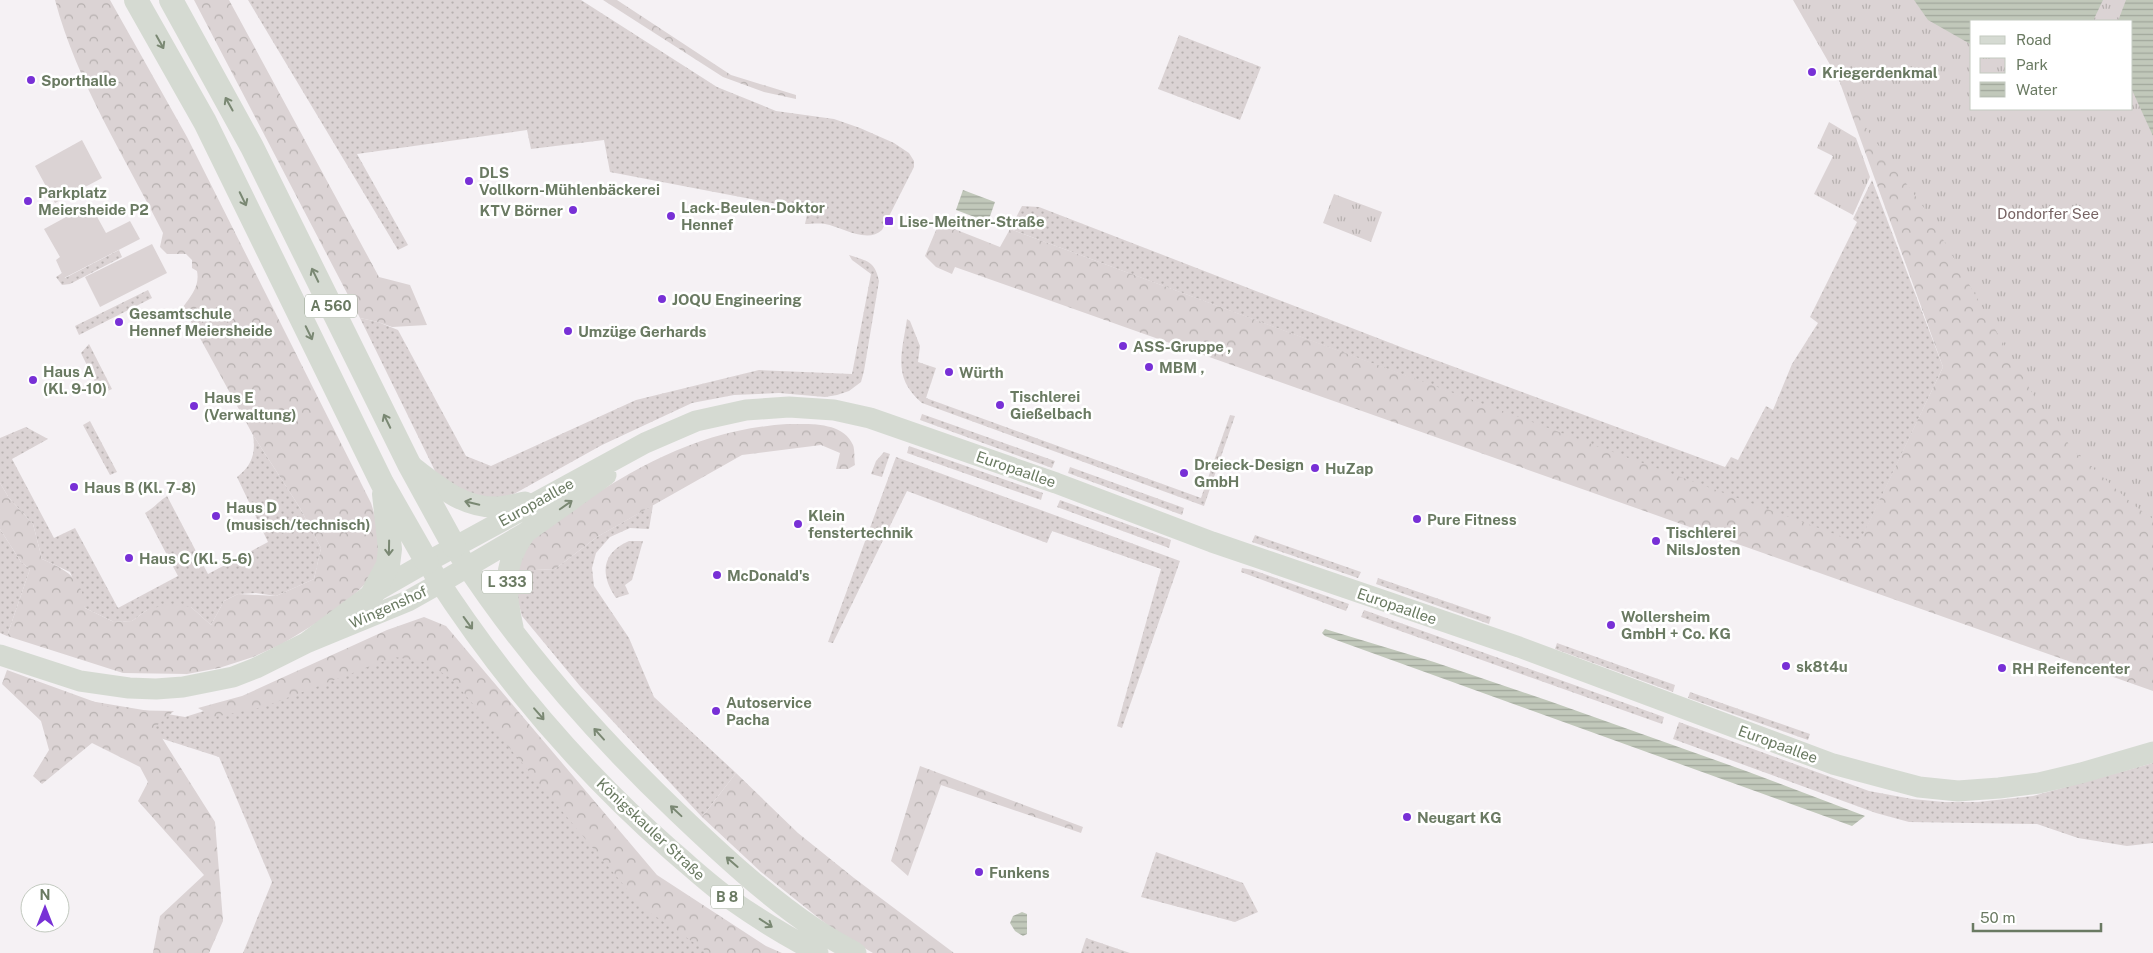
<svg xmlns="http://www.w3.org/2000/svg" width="2153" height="953" font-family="'Public Sans',sans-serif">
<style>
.grass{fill:url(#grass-dots)}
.forest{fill:url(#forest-crowns)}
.park{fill:url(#park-tufts);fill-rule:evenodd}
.pitch{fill:#dbd3d4}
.water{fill:url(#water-rules)}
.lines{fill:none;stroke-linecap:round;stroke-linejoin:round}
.major{stroke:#d5dad2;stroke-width:21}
.highway{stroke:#d5dad2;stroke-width:24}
.oneway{stroke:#7a8873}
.poi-dot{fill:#7830d6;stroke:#fff;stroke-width:2}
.labels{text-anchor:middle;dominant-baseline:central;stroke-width:5;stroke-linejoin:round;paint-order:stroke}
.shield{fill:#fff;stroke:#97a291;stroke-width:1}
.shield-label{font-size:14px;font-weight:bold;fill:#6a7a62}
.poi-label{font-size:15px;font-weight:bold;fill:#6a7a62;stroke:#fff;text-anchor:start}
.park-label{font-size:15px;fill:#786464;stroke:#fff}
.street-label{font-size:15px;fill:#6a7a62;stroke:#fff}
</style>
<defs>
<pattern id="grass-dots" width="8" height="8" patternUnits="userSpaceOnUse" patternTransform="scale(1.25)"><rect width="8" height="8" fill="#dbd3d4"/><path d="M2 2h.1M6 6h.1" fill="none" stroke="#b6b0af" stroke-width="1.8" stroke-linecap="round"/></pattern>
<pattern id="forest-crowns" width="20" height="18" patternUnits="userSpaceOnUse" patternTransform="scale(1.25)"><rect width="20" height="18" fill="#dbd3d4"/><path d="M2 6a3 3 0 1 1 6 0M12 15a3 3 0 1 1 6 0" fill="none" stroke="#b6b0af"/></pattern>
<pattern id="park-tufts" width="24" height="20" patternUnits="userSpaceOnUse" patternTransform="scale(1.25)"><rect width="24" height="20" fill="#dbd3d4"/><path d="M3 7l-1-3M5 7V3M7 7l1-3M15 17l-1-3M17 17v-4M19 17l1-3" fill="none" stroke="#b6b0af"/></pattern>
<pattern id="water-rules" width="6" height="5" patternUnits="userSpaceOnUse" patternTransform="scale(1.25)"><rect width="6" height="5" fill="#c1c8ba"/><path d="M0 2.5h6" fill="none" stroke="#a1a79b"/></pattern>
</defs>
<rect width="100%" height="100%" fill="#f5f1f4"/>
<path class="grass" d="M 248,0 L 581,0 L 717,87 L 776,111 L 834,119 L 860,128 L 894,143 L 909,153 L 914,161 L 914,167 L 882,230 C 867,244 842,227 825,224 C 819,223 811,224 805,224 L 808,210 L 610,172 L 604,140 L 531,149 L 527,130 L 357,154 L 408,245 L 398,250 Z
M 1179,35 L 1261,67 L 1240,120 L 1158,89 Z
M 1872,180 L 1943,367 L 1859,544 L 1010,229 L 1022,206 L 1039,207 L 1406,349 L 1725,467 L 1731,457 L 1738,460 L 1766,406 L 1773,410 L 1792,364 L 1818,323 L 1810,317 L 1857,222 L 1853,219 Z
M 119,250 L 122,257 L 70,284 L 62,285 L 56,277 L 62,273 L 65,278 Z
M 849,255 C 867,261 875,261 879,281 L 864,371 L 861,382 L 849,391 L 837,395 L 825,397 L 779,393 L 734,395 L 692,403 L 602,445 L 514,494 L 489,500 L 464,496 L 436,473 L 360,318 L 378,322 L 398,330 L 466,456 L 491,466 L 636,400 L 759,370 L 852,374 L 871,274 L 852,260 Z
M 148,290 L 152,298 L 79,335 L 75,326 Z
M 907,319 L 910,321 L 920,346 L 918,362 L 936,368 L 926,398 L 1201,498 L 1230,415 L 1235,416 L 1204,506 L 922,403 C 892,378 902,353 907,319 Z
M 89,344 L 112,389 L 101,394 L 81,353 Z
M 922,414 L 1055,461 L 1052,468 L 920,420 Z
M 90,421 L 117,472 L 110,475 L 83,425 Z
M 26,427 L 48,439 L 12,459 L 54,538 L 75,528 L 118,608 L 178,576 L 145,513 C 154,508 159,501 167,496 L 208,574 L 268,542 L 237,477 C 252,466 256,453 253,435 L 300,508 L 321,548 L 314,579 L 276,596 L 256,593 L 238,594 L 224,601 L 211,625 L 191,607 L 147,610 L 132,621 L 114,622 L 85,608 L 70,572 L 42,559 L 33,524 L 9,498 L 0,483 L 0,438 Z
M 909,446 L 1043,493 L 1041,500 L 907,453 Z
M 884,452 L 890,454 L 882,477 L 871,474 L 876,461 Z
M 896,457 L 1180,561 L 1122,728 L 1117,726 L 1161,569 L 1052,531 L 1047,543 L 907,491 L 833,643 L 828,642 Z
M 1070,467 L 1184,508 L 1182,515 L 1068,473 Z
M 1060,500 L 1171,540 L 1169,548 L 1057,507 Z
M 653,505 L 649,529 L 630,528 L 610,537 L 596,553 L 592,568 L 594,586 L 629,638 L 654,697 L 736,773 L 702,817 L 580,686 L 522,616 L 515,591 L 515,571 L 555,569 L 597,537 Z
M 0,529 L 21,562 L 30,569 L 7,636 L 0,633 Z
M 1255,535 L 1361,572 L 1358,578 L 1252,542 Z
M 629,541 L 643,541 L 632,580 L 625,585 L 629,594 L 616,598 C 600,575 601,553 629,541 Z
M 1242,568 L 1253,570 L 1349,604 L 1346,611 L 1241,572 Z
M 1378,578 L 1491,617 L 1489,624 L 1376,584 Z
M 1364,610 L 1664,717 L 1662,724 L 1361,617 Z
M 433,638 L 569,798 L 739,953 L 243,953 L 272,882 L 219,757 L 79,712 L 78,699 L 185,717 Z
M 1557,643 L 1675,685 L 1673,692 L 1555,649 Z
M 1690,692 L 1810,734 L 1808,740 L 1688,698 Z
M 1679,722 L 1869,791 L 1912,799 L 1944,802 L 1978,802 L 2033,796 L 2153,763 L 2153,843 L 2127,846 L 2078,838 L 2037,824 L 1909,822 L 1876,813 L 1673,739 Z
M 1156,852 L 1243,883 L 1258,912 L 1235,922 L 1141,897 Z
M 1086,938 L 1130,953 L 1081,953 Z"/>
<path class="forest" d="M 55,0 L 110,0 L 187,137 L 371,503 L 383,542 L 377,572 L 341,608 L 282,644 L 253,657 L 219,668 L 187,674 L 123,673 L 7,636 L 30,569 L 21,562 L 0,529 L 0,483 L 9,498 L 33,524 L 42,559 C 66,570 83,578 85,608 L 114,622 L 132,621 L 147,610 L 168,604 L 191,607 L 211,625 L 224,601 L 238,594 L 276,596 L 314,579 L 321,548 L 300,508 L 253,435 L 183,307 C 191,296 200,286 197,271 L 192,268 L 192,260 L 186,254 L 167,254 L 160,247 L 163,233 C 125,157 77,83 55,0 Z
M 194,0 L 229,0 L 379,277 L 410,285 L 427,325 L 392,327 L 378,322 L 360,318 Z
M 603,0 L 617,0 L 731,75 L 796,95 L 796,99 L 764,92 L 723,77 Z
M 1810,0 L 1972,109 L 2153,444 L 2153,691 L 955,267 L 952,274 L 936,267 L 925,256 L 939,223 L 1000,247 L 1010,229 L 1859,543 L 1943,367 Z
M 787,424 C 808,424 843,421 853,445 C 855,450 854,459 855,465 L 848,469 L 836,469 L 840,453 L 821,445 L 742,455 L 597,537 L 555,569 L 515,571 C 520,560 525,545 532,537 C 540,528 560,518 570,511 C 640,464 702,430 787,424 Z
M 424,617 L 446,626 L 657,875 L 766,946 L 782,953 L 709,953 L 642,907 L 452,679 L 425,662 L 395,657 L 263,707 L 214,717 L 198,708 L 242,696 L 387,630 Z
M 7,670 L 117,710 L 174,711 L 155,727 L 215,822 L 223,921 L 209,953 L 153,953 L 160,916 L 204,875 L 138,801 L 148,782 L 140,767 L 92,743 L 42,784 L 33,776 L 49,750 L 41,721 L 2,684 Z
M 920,766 L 1083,827 L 1081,833 L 941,785 L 908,876 L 891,861 Z
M 736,773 L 798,833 L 854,878 L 954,953 L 873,953 L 835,931 L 761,872 L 702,817 Z"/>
<path class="park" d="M 1793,0 L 2153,0 L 2153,519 L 2135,506 L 2075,452 L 2041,408 L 1927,212 L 1868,131 ZM 1972,21 L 2132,21 L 2132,109 L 1972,109 Z
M 1829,122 L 1856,138 L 1870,177 L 1853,215 L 1814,194 L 1833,156 L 1817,148 Z
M 1334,194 L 1382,212 L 1371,242 L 1323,223 Z"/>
<path class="pitch" d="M 82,140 L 102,178 L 55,203 L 35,166 Z
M 90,204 L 106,233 L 130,221 L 140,239 L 64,278 L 56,260 L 60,257 L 44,229 Z
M 152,244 L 167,273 L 100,307 L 85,277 Z"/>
<path class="water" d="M 1914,0 L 2103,0 L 2093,21 L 1972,21 L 1972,45 L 1928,20 Z
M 2126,0 L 2153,0 L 2153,136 L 2132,90 L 2132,21 L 2118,21 Z
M 963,190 L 995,202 L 988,222 L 956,210 Z
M 1325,629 L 1434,662 L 1549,701 L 1746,771 L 1865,816 L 1852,826 L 1325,636 L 1322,633 Z
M 1022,912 L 1027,914 L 1027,934 L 1023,936 L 1015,931 L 1010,923 L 1013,916 Z"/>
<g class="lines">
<path class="major" d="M 409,464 C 435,483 460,507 494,507 C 504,507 515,504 525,502
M 460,556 C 522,651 596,735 678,813 C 720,853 765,895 814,928 C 827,937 842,945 856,953
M 433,572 C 500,676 580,770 672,851 C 691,867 710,885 730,899 C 758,919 788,937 818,953
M 513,627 C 505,592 502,566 524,535
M 306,643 L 373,593 L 427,562 L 645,443 L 696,421 L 746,410 L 789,407 L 834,410 L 870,418 L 1056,483 L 1212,542 L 1519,647 L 1833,764 L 1919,787 L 1958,791 L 1999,788 L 2039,783 L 2081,773 L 2153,752
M 0,655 L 80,681 L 129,688 L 156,689 L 183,687 L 233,677 L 256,668 L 306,643 L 408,601 L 440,583 L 525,533 L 606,475"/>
<path class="highway" d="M 136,0 L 205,122 L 382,483 L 427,562
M 171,0 L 252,147 L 409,464 L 454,546
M 373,593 L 388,565 L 390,549 L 384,494"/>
</g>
<defs><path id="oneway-shaft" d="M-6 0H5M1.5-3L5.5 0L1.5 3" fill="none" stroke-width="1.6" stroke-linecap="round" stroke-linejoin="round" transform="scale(1.25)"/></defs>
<g class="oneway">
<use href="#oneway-shaft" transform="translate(160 42) rotate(61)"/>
<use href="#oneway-shaft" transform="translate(229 104) rotate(-119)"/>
<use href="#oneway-shaft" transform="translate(243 199) rotate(64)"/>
<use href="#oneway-shaft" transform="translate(315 275) rotate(-116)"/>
<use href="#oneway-shaft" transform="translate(309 333) rotate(64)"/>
<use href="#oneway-shaft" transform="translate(387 421) rotate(-116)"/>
<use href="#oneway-shaft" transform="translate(472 503) rotate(-167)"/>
<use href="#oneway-shaft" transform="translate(566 505) rotate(-35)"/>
<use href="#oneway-shaft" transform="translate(389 548) rotate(91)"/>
<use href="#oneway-shaft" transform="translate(468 623) rotate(54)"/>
<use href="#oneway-shaft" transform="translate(539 714) rotate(49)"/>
<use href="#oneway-shaft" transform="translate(599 734) rotate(-132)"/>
<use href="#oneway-shaft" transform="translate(676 811) rotate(-137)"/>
<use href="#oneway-shaft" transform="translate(732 862) rotate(-139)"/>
<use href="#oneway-shaft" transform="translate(766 923) rotate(33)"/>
</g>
<g class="poi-dot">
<circle cx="1812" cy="72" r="5"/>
<circle cx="31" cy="80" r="5"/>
<circle cx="469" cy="181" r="5"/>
<circle cx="28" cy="201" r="5"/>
<circle cx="573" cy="210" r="5"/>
<circle cx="671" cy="216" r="5"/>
<rect x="884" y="216" width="10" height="10" rx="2.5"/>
<circle cx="662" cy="299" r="5"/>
<circle cx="119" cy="322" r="5"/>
<circle cx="568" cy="331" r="5"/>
<circle cx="1123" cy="346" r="5"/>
<circle cx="1149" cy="367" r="5"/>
<circle cx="949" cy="372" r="5"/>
<circle cx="33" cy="380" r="5"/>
<circle cx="1000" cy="405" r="5"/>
<circle cx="194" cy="406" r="5"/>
<circle cx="1315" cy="468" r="5"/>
<circle cx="1184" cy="473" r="5"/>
<circle cx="74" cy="487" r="5"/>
<circle cx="216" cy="516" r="5"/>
<circle cx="1417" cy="519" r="5"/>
<circle cx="798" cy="524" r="5"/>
<circle cx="1656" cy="541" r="5"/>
<circle cx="129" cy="558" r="5"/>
<circle cx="717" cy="575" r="5"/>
<circle cx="1611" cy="625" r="5"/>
<circle cx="1786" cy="666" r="5"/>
<circle cx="2002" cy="668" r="5"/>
<circle cx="716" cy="711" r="5"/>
<circle cx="1407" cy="817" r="5"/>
<circle cx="979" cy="872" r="5"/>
</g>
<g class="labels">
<g class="shield">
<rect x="305" y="294.5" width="52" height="23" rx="4"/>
<rect x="482" y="570.5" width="50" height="23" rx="4"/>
<rect x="711" y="885.5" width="32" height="23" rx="4"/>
</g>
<g class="shield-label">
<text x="331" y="306">A 560</text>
<text x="507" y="582">L 333</text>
<text x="727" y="897">B 8</text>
</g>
<g class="poi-label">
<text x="1822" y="72">Kriegerdenkmal</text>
<text x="41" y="80">Sporthalle</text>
<text x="479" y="172">DLS<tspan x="479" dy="17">Vollkorn-Mühlenbäckerei</tspan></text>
<text x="38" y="192">Parkplatz<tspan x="38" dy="17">Meiersheide P2</tspan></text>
<text x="681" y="207">Lack-Beulen-Doktor<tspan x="681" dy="17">Hennef</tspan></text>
<text x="563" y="210" text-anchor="end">KTV Börner</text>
<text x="899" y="221">Lise-Meitner-Straße</text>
<text x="672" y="299">JOQU Engineering</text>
<text x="129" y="313">Gesamtschule<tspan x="129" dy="17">Hennef Meiersheide</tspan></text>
<text x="578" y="331">Umzüge Gerhards</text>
<text x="1133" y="346">ASS-Gruppe ,</text>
<text x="1159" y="367">MBM ,</text>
<text x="43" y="371">Haus A<tspan x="43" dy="17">(Kl. 9-10)</tspan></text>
<text x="959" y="372">Würth</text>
<text x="1010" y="396">Tischlerei<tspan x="1010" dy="17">Gießelbach</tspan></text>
<text x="204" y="397">Haus E<tspan x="204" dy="17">(Verwaltung)</tspan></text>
<text x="1194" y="464">Dreieck-Design<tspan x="1194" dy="17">GmbH</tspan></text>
<text x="1325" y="468">HuZap</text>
<text x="84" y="487">Haus B (Kl. 7-8)</text>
<text x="226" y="507">Haus D<tspan x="226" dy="17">(musisch/technisch)</tspan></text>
<text x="808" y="515">Klein<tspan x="808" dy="17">fenstertechnik</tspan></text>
<text x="1427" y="519">Pure Fitness</text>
<text x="1666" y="532">Tischlerei<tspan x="1666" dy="17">NilsJosten</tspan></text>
<text x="139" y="558">Haus C (Kl. 5-6)</text>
<text x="727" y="575">McDonald's</text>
<text x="1621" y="616">Wollersheim<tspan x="1621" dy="17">GmbH + Co. KG</tspan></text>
<text x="1796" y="666">sk8t4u</text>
<text x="2012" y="668">RH Reifencenter</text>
<text x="726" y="702">Autoservice<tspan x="726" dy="17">Pacha</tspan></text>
<text x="1417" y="817">Neugart KG</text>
<text x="989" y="872">Funkens</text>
</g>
<g class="park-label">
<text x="2048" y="213">Dondorfer See</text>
</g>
<g class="street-label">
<text transform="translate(1016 469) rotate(19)">Europaallee</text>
<text transform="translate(536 502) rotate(-29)">Europaallee</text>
<text transform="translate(1397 606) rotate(19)">Europaallee</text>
<text transform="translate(388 607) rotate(-24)">Wingenshof</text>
<text transform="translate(1778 744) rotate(20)">Europaallee</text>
<text transform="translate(651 829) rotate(43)">Königskauler Straße</text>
</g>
</g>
<rect x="1970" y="20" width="162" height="90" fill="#ffffff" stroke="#c3cac0"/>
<rect x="1980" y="36" width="25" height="8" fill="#d5dad2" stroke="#c3cac0"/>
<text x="2016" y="45" font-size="15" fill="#6a7a62">Road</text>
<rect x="1980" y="58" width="25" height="15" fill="url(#park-tufts)" stroke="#c3cac0"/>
<text x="2016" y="70" font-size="15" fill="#6a7a62">Park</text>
<rect x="1980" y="82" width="25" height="15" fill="url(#water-rules)" stroke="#c3cac0"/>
<text x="2016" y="95" font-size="15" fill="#6a7a62">Water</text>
<g transform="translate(45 908)"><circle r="24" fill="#ffffff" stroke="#c3cac0"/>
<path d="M0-4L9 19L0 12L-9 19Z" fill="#7830d6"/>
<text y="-8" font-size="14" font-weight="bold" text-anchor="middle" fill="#6a7a62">N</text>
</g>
<path d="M1973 923v8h128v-8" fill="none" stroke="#6a7a62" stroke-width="2.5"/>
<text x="1980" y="923" font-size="15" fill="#6a7a62" stroke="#ffffff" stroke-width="4" paint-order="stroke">50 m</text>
</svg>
